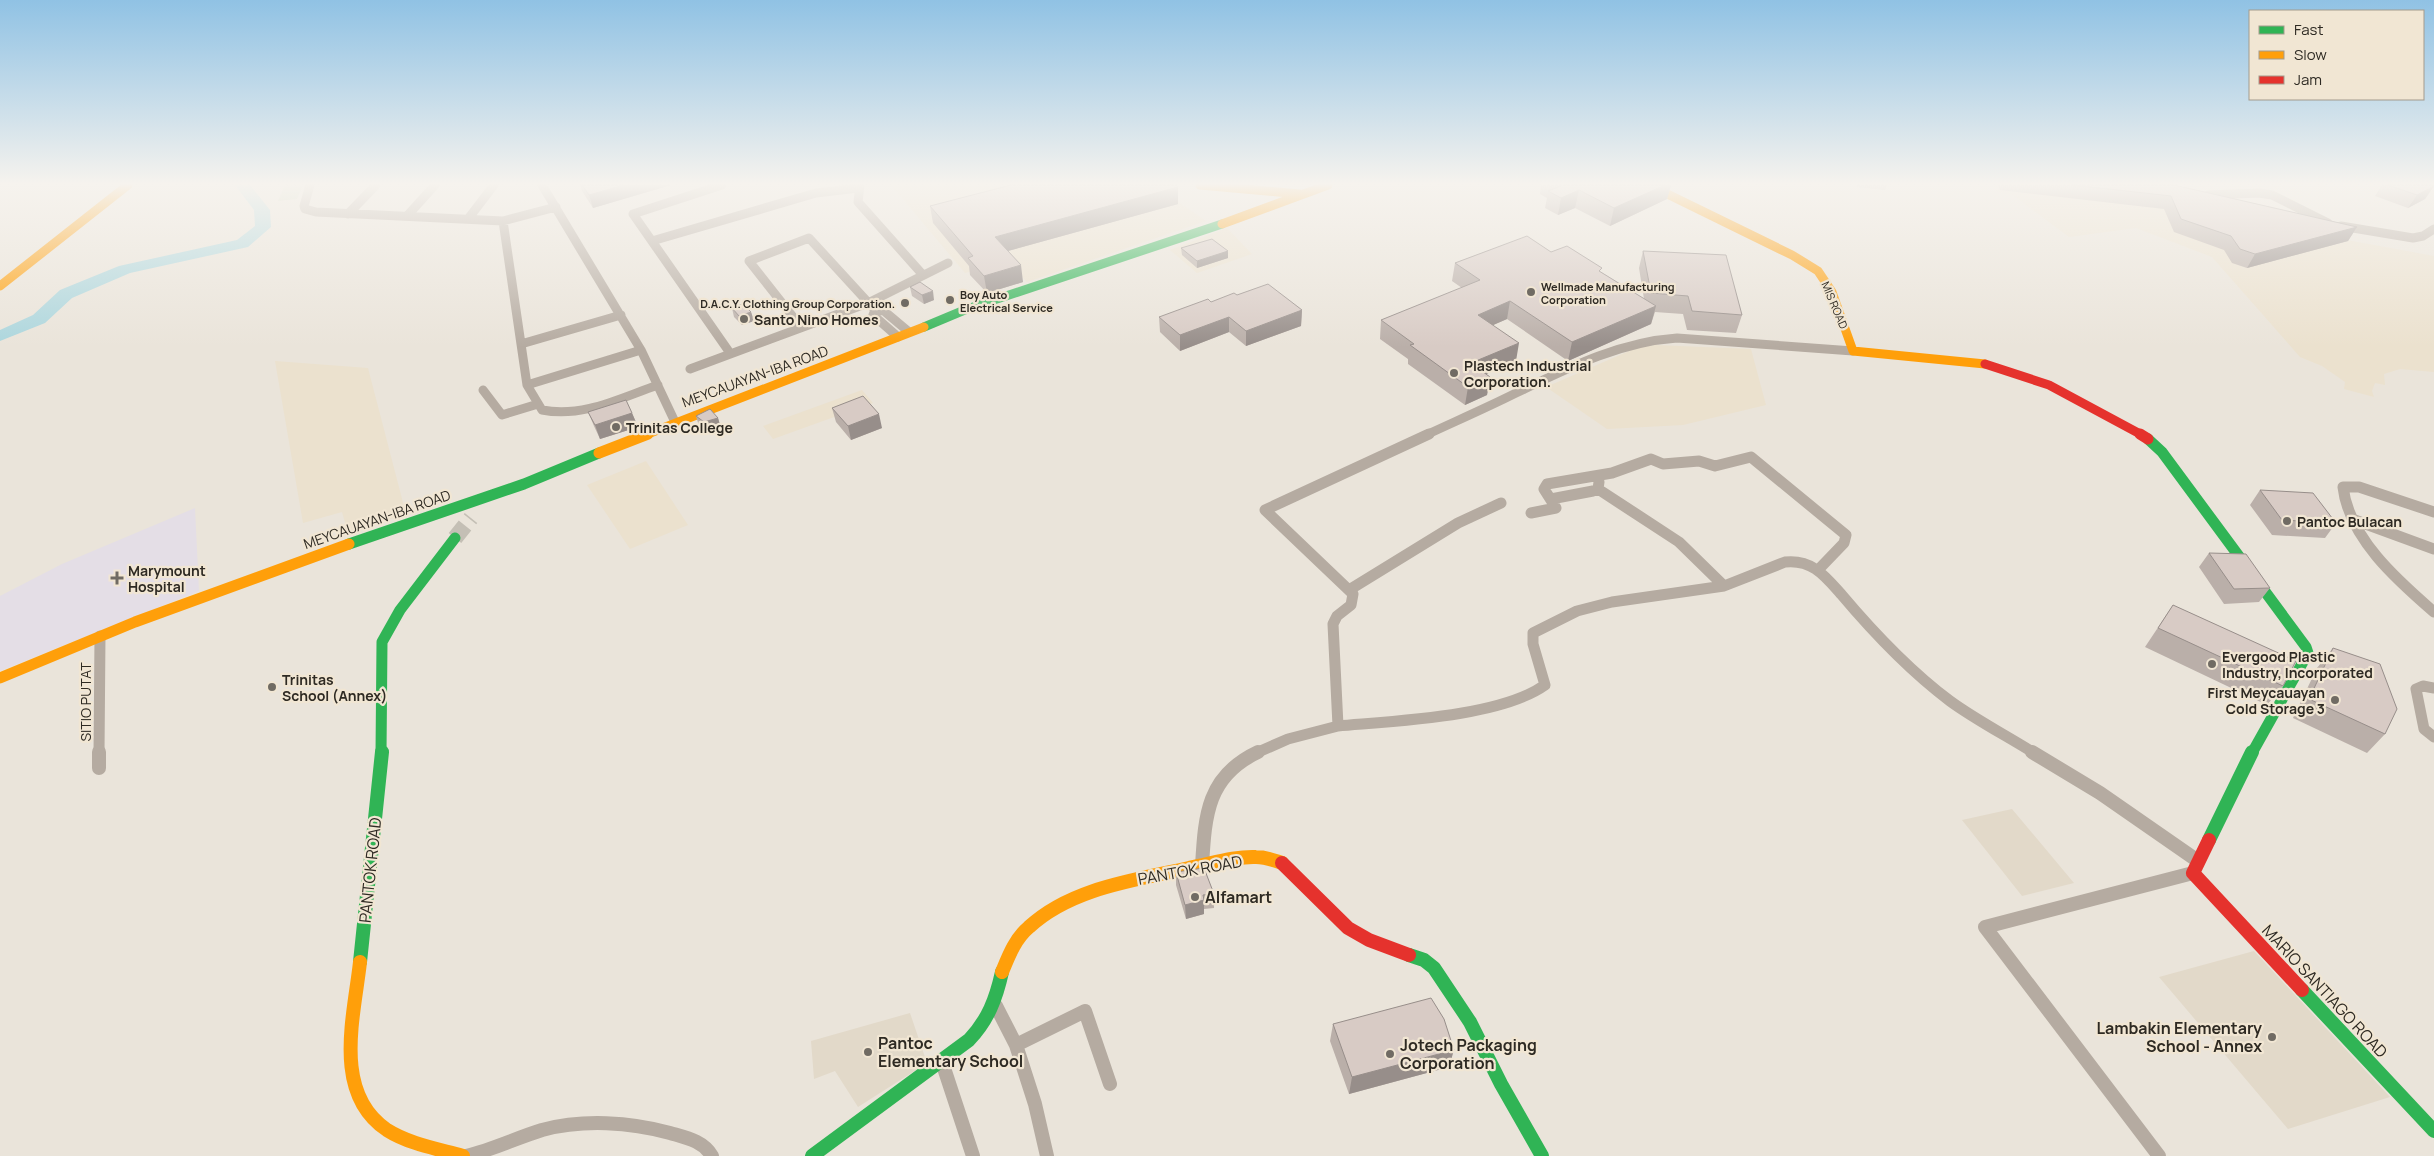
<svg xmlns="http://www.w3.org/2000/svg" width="2434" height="1156" font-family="Manrope,sans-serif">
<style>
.built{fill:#ebe1ce}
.education{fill:#e2d9c9}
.medical{fill:#e4dee6}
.green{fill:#cbd7bd}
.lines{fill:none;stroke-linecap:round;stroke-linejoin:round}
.river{fill:#acd6dd;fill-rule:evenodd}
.secondary-tunnel{stroke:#c4bfb5;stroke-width:16;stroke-dasharray:16 8;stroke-linecap:butt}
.street-far2{stroke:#b5aba1;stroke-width:9}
.street-far1{stroke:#b5aba1;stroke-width:11}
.street{stroke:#b5aba1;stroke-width:14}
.fast-far2{stroke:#30b455;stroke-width:9}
.fast-far1{stroke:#30b455;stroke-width:11}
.fast{stroke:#30b455;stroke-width:14}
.slow-far2{stroke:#ff9f0a;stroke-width:9}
.slow-far1{stroke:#ff9f0a;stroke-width:11}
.slow{stroke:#ff9f0a;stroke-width:14}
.jam-far2{stroke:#e5322d;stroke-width:9}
.jam-far1{stroke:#e5322d;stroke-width:11}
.jam{stroke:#e5322d;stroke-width:14}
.wall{fill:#baafa9}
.shaded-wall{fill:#978e8a}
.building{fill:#d8cbc5;stroke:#978e8a}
.poi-dot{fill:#706b63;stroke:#f1e6d3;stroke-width:2}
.labels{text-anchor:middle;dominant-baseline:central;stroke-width:4.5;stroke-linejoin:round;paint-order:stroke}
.far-poi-label{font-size:11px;font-weight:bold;fill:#2e2a23;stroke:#f1e6d3;text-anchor:start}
.far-street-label{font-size:11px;fill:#2e2a23;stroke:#f1e6d3}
.poi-label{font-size:14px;font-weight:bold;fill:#2e2a23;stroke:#f1e6d3;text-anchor:start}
.street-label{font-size:14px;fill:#2e2a23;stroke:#f1e6d3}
.near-street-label{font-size:16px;fill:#2e2a23;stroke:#f1e6d3}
.near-poi-label{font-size:16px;font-weight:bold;fill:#2e2a23;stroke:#f1e6d3;text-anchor:start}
</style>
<rect width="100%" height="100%" fill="#eae4da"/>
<path class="built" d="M 891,185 L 1160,185 L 1177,201 L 1206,221 L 1027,282 L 1007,262 L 965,273 Z
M 1995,185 L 2116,185 L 2347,240 L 2434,256 L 2434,372 L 2400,369 L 2384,374 L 2385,385 L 2375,383 L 2372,391 L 2374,397 L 2344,389 L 2345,382 L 2322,366 L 2300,357 L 2212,257 L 2136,228 L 2069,237 L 2011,194 L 1997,193 Z
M 1227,228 L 1252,254 L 1197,273 L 1170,250 Z
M 1655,345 L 1751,349 L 1766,405 L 1683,425 L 1607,429 L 1546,387 L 1636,348 Z
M 275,361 L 368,368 L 406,514 L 348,533 L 342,512 L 303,523 Z
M 862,390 L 873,403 L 773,439 L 763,426 Z
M 646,461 L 688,525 L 630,549 L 587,485 Z"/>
<path class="education" d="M 2012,809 L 2074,883 L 2022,896 L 1962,820 Z
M 2254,951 L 2390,1097 L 2288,1129 L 2159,977 Z
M 910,1013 L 927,1063 L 858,1107 L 835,1071 L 814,1079 L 811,1041 Z"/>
<path class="medical" d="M 195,508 L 199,591 L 0,671 L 0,596 L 62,564 Z"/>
<path class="green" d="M 285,185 L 303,185 L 297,199 L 278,201 Z"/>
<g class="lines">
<path class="river" d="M 235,185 L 250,185 L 270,210 L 271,227 L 248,247 L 130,273 L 72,298 L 45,323 L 0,341 L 0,330 L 33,315 L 60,290 L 119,266 L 237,240 L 255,226 L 254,210 Z"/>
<path class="secondary-tunnel" d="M 455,538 L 471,518"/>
<path class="street-far2" d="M 310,185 L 304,206 L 305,209 L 316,212 L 503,221 L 556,207
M 542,185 L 641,350 L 675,422
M 722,185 L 633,214 L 730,353
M 860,185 L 858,202 L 923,275
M 2208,195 L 2259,193 L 2272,195 L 2328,223
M 348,214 L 376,185
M 407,216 L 435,185
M 468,219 L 494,185
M 503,221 L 527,385 L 542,410 C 583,418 620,398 658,385
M 2341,226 L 2413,238 L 2423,236 L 2434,229
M 652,241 L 816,193 L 858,188
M 875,310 L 873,315 L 898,337
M 801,327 L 749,261 L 809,238 L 875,310 L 884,311 L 909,332
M 521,344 L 621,315
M 690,369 L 868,303 L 948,263
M 527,385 L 641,350
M 483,390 L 502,415 L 538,404
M 1426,435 C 1456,421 1486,408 1516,393 C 1568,368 1619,342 1677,338 L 1853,351"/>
<path class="street-far1" d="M 1598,489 L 1679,542 L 1724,586
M 1551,499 L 1593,491 L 1598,489 L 1599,482
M 2434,512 L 2359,487 L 2343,487 C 2349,538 2397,580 2434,612
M 1531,513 L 1556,508 L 1544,489 L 1547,484 L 1612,473 L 1651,459 L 1663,464 L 1699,461 L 1715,466 L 1751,457 L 1846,535 L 1844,543 L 1819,569
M 2352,519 L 2434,549
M 1349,590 L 1458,523 L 1501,503
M 2434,688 L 2423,686 L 2416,689 L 2424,729 L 2434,737
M 1338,726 C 1394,721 1500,717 1545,685 L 1533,644 L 1533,633 L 1577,611 L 1612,602 L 1724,586 L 1785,562 C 1812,559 1825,576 1841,594 C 1873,632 1910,671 1950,701 C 1976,720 2007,736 2034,753
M 99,753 L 100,636
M 1256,753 L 1288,739 L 1338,726 L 1333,624 L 1337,616 L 1351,605 L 1353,594 L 1265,510 L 1429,434"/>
<path class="street" d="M 2032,752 L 2100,793 L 2198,861
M 99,768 L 99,752
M 1202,866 C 1205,815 1207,776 1258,752
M 996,1006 L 1016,1045 L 1035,1104 L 1047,1156
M 1016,1045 L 1085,1011 L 1110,1084
M 942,1062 L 973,1156
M 466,1156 C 492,1150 516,1138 542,1130 C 583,1119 630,1122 670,1133 C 687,1138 703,1141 712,1156
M 2159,1156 L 1985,927 L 2193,873"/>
<path class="fast-far2" d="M 924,327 L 967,309 L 1222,224"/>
<path class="fast-far1" d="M 2148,439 L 2162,452 L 2306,647 L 2308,653 L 2252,753
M 349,544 L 524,484 L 599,453
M 381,753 L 382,642 L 400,610 L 455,538"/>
<path class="fast" d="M 2209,840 L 2252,752
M 1409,955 L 1424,960 L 1434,968 L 1470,1022 L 1501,1084 L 1542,1156
M 360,962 L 382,752
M 2302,990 L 2434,1131
M 812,1156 L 969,1040 C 988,1020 996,999 1002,972"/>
<path class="slow-far2" d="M 1200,185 L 1300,194
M 1649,185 L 1792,255 L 1818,271 L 1832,292 L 1853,351 L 1985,364
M 1222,224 L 1328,185
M 0,286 L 128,185
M 645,435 L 924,327"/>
<path class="slow-far1" d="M 599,453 L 648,434
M 0,678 L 135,622 L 349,544"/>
<path class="slow" d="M 360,962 C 354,1017 332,1093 387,1130 C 409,1144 438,1149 463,1156
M 1002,972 C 1009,955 1015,939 1029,927 C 1071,888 1135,880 1189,868 C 1211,864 1234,856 1256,857 C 1266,857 1273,860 1282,863"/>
<path class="jam-far2" d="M 1985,364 L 2049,385 L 2142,435"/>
<path class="jam-far1" d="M 2140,434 L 2148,439"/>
<path class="jam" d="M 2209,840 L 2193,873 L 2302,990
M 1282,863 L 1348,928 L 1369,940 L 1409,955"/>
</g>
<path class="wall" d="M 580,185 L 671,185 L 593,208 L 582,191 Z
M 1541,185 L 1671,185 L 1667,199 L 1610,226 L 1575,208 L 1558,215 L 1545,208 L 1547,198 L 1540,194 Z
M 1857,185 L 1887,185 L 1885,190 L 1857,187 Z
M 1998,185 L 2174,185 L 2357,227 L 2348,241 L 2247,268 L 2232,263 L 2224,250 L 2174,232 L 2164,209 L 2000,190 Z
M 2382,185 L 2429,185 L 2434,186 L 2425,199 L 2408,208 L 2375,196 Z
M 1178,187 L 1178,204 L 1008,251 L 1023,282 L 987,293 L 970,275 L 969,266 L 933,223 L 930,206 Z
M 1181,248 L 1228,251 L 1228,258 L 1197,268 L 1182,255 Z
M 1643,251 L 1742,315 L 1736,333 L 1687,330 L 1683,314 L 1655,312 L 1651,324 L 1568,361 L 1507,319 L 1493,325 L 1516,361 L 1486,374 L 1490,377 L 1487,395 L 1465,405 L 1408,364 L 1408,359 L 1380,339 L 1381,320 L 1462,288 L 1452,281 L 1455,263 L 1551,252 L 1601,272 L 1644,299 L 1639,268 Z
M 910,287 L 934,300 L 924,304 L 912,296 Z
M 1237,295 L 1302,310 L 1301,326 L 1246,346 L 1229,332 L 1180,351 L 1160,332 L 1159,317 L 1211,302 Z
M 732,308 L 751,312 L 754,321 L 742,325 L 734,317 Z
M 832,408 L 882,428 L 851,440 L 836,422 Z
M 588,412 L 632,413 L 638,427 L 600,439 L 594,426 Z
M 696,416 L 718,418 L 721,428 L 707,431 L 699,426 Z
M 2260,490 L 2336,523 L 2325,538 L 2272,535 L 2250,505 Z
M 2209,553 L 2270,588 L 2259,602 L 2224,604 L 2199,567 Z
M 2173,605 L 2283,686 L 2267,705 L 2145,647 Z
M 2333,648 L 2385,734 L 2367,753 L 2293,718 L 2317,668 Z
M 1176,872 L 1214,894 L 1214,908 L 1204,909 L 1204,914 L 1186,919 L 1176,885 Z
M 1333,1024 L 1449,1067 L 1349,1094 L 1330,1041 Z"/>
<path class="shaded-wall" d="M 624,185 L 671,185 L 593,208 L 589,195 Z
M 1665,185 L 1671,185 L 1667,199 L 1610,226 L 1614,208 Z
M 2434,186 L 2425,199 L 2408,208 L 2417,195 Z
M 1178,187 L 1178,204 L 997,254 L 995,237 Z
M 1579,190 L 1575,208 L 1558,215 L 1561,198 Z
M 2357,227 L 2348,241 L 2247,268 L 2255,254 Z
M 1228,251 L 1228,258 L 1197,268 L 1197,261 Z
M 1021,265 L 1023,282 L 987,293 L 984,276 Z
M 933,291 L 934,300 L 924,304 L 922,295 Z
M 1510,301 L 1507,319 L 1475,333 L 1478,315 Z
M 1656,306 L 1651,324 L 1568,361 L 1572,342 Z
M 1302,310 L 1301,326 L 1246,346 L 1246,331 Z
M 751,312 L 754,321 L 742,325 L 739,316 Z
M 1229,317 L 1229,332 L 1180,351 L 1180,335 Z
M 1519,343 L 1516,361 L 1468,382 L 1471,363 Z
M 1490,377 L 1487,395 L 1465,405 L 1468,387 Z
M 632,413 L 638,427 L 600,439 L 595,425 Z
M 879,414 L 882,428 L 851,440 L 848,426 Z
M 718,418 L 721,428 L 707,431 L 704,422 Z
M 1204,900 L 1204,914 L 1186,919 L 1185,905 Z
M 1454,1050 L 1449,1067 L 1349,1094 L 1352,1077 Z"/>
<path class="building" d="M 582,185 L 624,185 L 589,195 Z
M 1011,185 L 1176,185 L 1178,187 L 995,237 L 1021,265 L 984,276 L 968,258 L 973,256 L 930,206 Z
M 1559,185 L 1665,185 L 1614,208 L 1579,190 L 1561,198 L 1548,191 L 1561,186 Z
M 2073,185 L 2174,185 L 2357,227 L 2255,254 L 2240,249 L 2231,236 L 2181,219 L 2171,196 Z
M 2388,185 L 2429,185 L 2434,186 L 2417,195 Z
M 1527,236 L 1551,252 L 1567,246 L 1602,268 L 1599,271 L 1656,306 L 1572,342 L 1510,301 L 1478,315 L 1519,343 L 1471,363 L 1490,377 L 1468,387 L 1410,345 L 1414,344 L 1381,320 L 1480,280 L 1455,263 Z
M 1212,239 L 1228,251 L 1197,261 L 1181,248 Z
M 1643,251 L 1726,255 L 1742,315 L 1692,311 L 1688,296 L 1651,293 Z
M 920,282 L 933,291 L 922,295 L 910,287 Z
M 1268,284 L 1302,310 L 1246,331 L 1229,317 L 1180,335 L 1159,317 L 1208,299 L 1211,302 L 1234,293 L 1237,295 Z
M 743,304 L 751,312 L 739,316 L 732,308 Z
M 863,396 L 879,414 L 848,426 L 832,408 Z
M 626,400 L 632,413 L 595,425 L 588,412 Z
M 710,409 L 718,418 L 704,422 L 696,416 Z
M 2260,490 L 2313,493 L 2336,523 L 2282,520 Z
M 2209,553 L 2246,554 L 2270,588 L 2234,589 Z
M 2173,605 L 2296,661 L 2283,686 L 2158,628 Z
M 2333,648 L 2380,664 L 2397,709 L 2385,734 L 2309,699 Z
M 1204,868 L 1214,894 L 1203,895 L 1204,900 L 1185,905 L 1176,872 Z
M 1431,998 L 1444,1019 L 1454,1050 L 1352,1077 L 1333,1024 Z"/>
<linearGradient id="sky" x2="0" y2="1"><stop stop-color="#90c2e4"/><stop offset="0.53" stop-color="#f6f3ee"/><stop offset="1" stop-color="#f6f3ee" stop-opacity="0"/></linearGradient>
<rect width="2434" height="347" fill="url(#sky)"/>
<g class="poi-dot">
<circle cx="1531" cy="292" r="5"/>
<circle cx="950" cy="300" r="5"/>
<circle cx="905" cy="303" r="5"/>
<circle cx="744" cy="319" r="5"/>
<circle cx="1454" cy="373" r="5"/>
<circle cx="616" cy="427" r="5"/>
<circle cx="2287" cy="521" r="5"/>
<path d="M114.5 570.5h5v5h5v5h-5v5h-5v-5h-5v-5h5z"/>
<circle cx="2212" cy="664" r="5"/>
<circle cx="272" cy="687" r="5"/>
<circle cx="2335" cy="700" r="5"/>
<circle cx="1195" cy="897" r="5"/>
<circle cx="2272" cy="1037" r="5"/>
<circle cx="868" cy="1052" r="5"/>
<circle cx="1390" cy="1054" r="5"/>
</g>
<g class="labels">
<g class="far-poi-label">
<text x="1541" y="286">Wellmade Manufacturing<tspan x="1541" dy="13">Corporation</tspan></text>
<text x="960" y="294">Boy Auto<tspan x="960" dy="13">Electrical Service</tspan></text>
<text x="895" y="303" text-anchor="end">D.A.C.Y. Clothing Group Corporation.</text>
</g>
<g class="far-street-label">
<text transform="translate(1835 305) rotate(67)">MIS ROAD</text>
</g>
<g class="poi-label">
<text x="754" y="319">Santo Nino Homes</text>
<text x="1464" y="365">Plastech Industrial<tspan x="1464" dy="16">Corporation.</tspan></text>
<text x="626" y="427">Trinitas College</text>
<text x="2297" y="521">Pantoc Bulacan</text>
<text x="128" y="570">Marymount<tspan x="128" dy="16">Hospital</tspan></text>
<text x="2222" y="656">Evergood Plastic<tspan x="2222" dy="16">Industry, Incorporated</tspan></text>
<text x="282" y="679">Trinitas<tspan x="282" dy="16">School (Annex)</tspan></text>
<text x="2325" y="692" text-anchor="end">First Meycauayan<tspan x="2325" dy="16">Cold Storage 3</tspan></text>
</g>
<g class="street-label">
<text transform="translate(755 376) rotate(-20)">MEYCAUAYAN-IBA ROAD</text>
<text transform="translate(377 519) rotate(-19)">MEYCAUAYAN-IBA ROAD</text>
<text transform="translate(85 702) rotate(-90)">SITIO PUTAT</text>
</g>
<g class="near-street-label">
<text transform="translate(370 870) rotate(-84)">PANTOK ROAD</text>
<text transform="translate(1190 870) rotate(-10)">PANTOK ROAD</text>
<text transform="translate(2325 991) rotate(47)">MARIO SANTIAGO ROAD</text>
</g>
<g class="near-poi-label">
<text x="1205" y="897">Alfamart</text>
<text x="2262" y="1028" text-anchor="end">Lambakin Elementary<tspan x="2262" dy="18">School - Annex</tspan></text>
<text x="878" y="1043">Pantoc<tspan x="878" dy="18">Elementary School</tspan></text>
<text x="1400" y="1045">Jotech Packaging<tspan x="1400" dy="18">Corporation</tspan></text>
</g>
</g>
<rect x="2249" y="10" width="175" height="90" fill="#f1e6d3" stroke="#a39b8d"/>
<rect x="2259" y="26" width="25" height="8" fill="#30b455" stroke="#a39b8d"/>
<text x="2294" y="35" font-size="15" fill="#2e2a23">Fast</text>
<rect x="2259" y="51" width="25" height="8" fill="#ff9f0a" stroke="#a39b8d"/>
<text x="2294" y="60" font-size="15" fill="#2e2a23">Slow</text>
<rect x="2259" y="76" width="25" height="8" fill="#e5322d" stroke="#a39b8d"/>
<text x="2294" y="85" font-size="15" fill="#2e2a23">Jam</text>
</svg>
